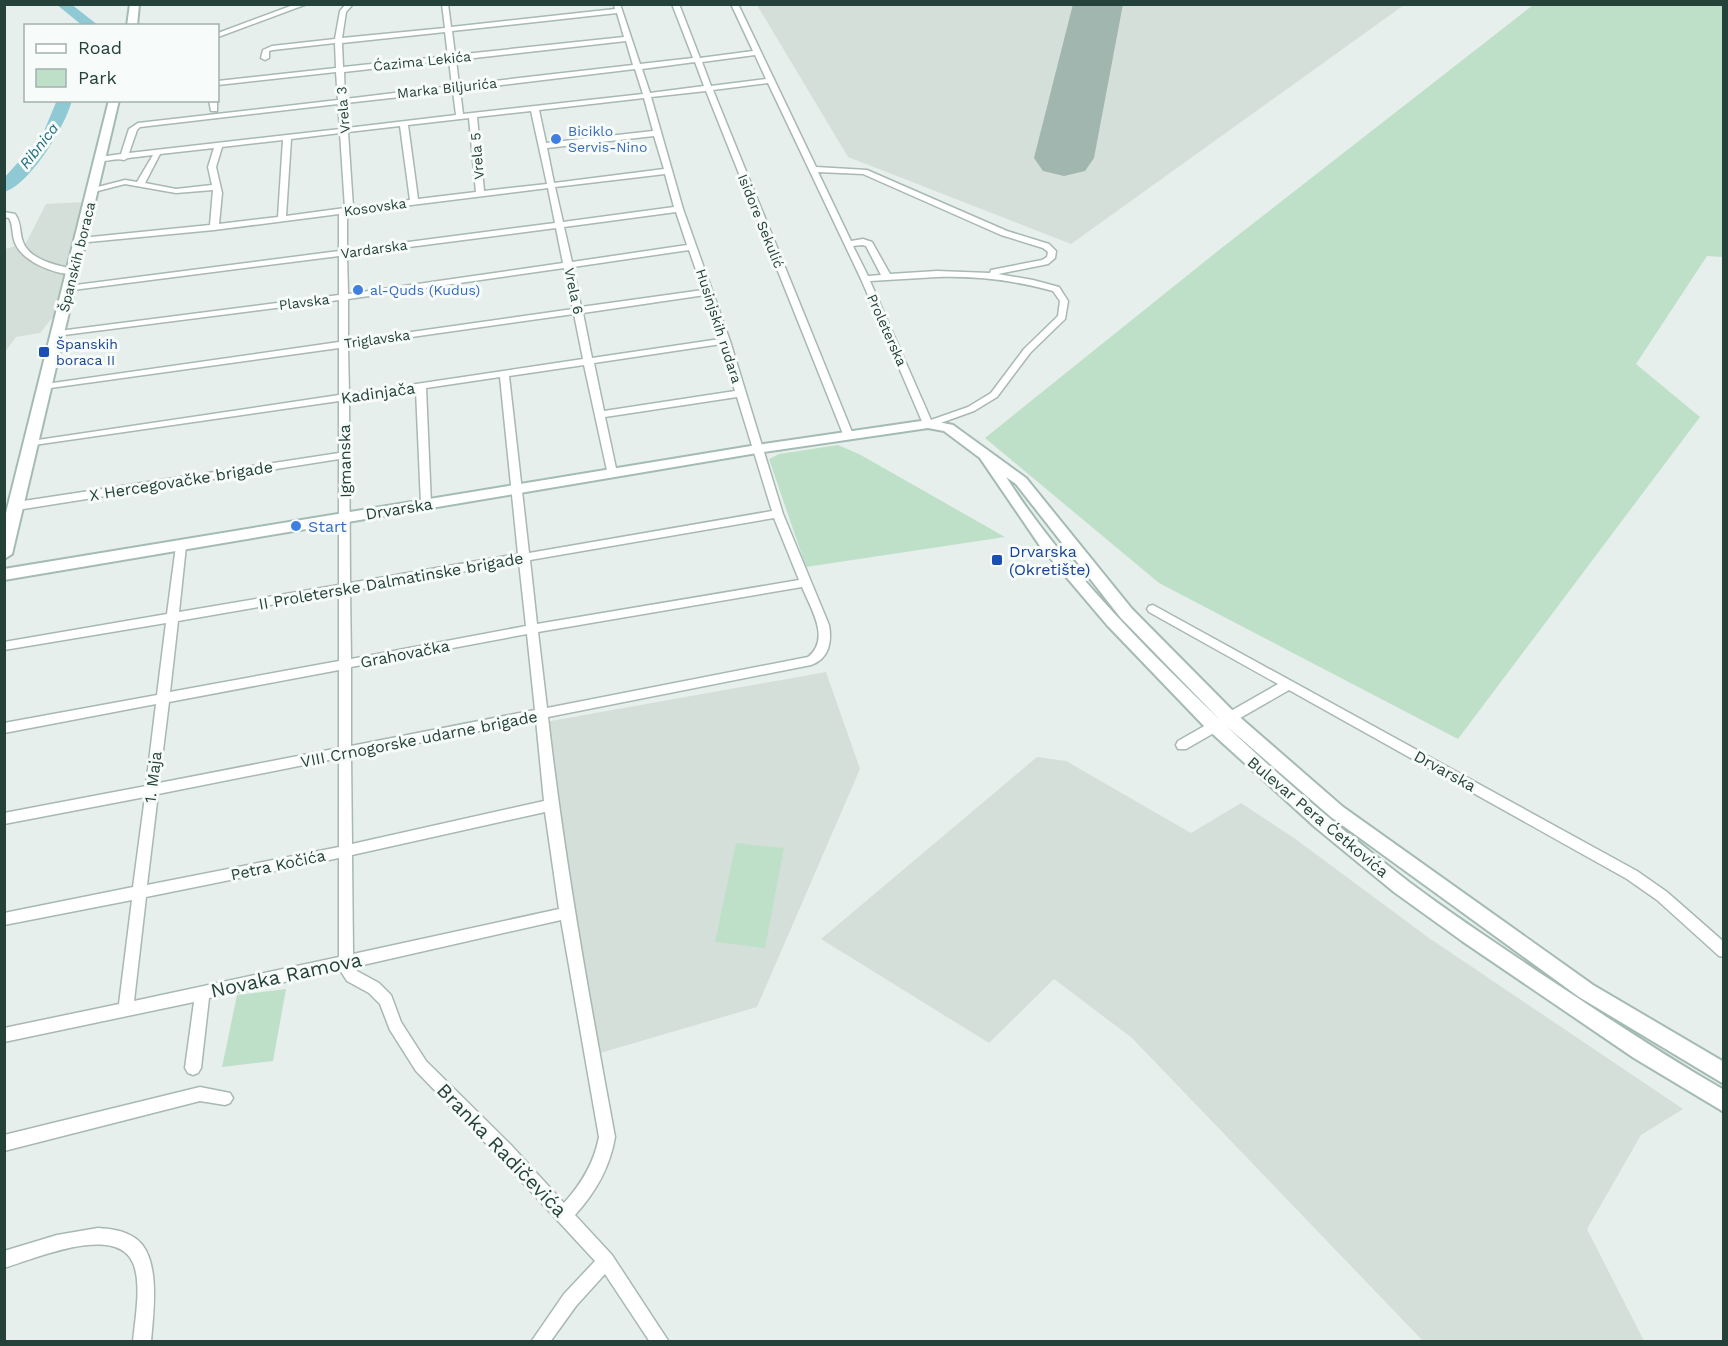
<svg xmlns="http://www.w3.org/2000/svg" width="1728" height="1346" font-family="'Work Sans',sans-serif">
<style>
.built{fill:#d4dfda}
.green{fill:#bfe0c8}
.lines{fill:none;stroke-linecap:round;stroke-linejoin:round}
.river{fill:#8ec9d4;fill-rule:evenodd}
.runway{fill:#a2b6b0;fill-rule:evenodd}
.minor-casing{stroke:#a8b8b2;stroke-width:3}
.secondary-casing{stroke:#a4bbb3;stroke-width:4}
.minor{fill:#fff;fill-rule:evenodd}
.secondary{fill:#fff;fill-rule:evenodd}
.shop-dot{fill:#3f7fe0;stroke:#f7fbf9;stroke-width:2}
.transit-dot{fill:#1a4fb4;stroke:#f7fbf9;stroke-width:2}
.labels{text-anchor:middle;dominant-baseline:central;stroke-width:6;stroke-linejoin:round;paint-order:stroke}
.far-street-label{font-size:14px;fill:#24423a;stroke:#f7fbf9}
.far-shop-label{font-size:14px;fill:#366cbe;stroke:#f7fbf9;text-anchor:start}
.far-transit-label{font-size:14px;fill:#164399;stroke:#f7fbf9;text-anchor:start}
.far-water-label{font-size:15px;font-style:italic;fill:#1c6f80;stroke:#f7fbf9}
.street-label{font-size:16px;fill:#24423a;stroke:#f7fbf9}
.shop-label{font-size:16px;fill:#366cbe;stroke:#f7fbf9;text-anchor:start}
.transit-label{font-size:16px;fill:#164399;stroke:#f7fbf9;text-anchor:start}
.near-street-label{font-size:20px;fill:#24423a;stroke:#f7fbf9}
</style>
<rect width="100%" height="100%" fill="#e6efeb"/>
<path class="built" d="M 757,5 L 1404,5 L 1071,244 L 848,157 Z
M 86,202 L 57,312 L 40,333 L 16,337 L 5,352 L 5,249 L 26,243 L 46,204 Z
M 826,672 L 860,769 L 757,1007 L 590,1056 L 545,722 Z
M 1037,757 L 1066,761 L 1191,833 L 1241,803 L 1294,838 L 1429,938 L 1683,1109 L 1641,1135 L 1587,1229 L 1644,1341 L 1423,1341 L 1132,1038 L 1054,979 L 989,1043 L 821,939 Z"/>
<path class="green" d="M 1533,5 L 1723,5 L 1723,257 L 1707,256 L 1636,364 L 1700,417 L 1458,739 L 1159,583 L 985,438 L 1219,250 Z
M 838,445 L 859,454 L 1005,537 L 806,567 L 769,459 L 779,454 Z
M 736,843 L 784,848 L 765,948 L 715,942 Z
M 286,989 L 273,1061 L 222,1067 L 237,995 Z"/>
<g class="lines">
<path class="river" d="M 56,4 L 71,4 L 99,26 L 83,26 Z
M 57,100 L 72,100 C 66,125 30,185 4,192 L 4,178 L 42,136 Z"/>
<path class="runway" d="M 1073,4 L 1123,4 L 1094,158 L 1085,171 L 1064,176 L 1043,171 L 1034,158 Z"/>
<g class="minor-casing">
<path id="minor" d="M 296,4 L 307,4 L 218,37 L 218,33 Z
M 346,4 L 353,4 L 346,12 L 342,38 L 445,28 L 442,4 L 448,4 L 451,27 L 615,9 L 614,4 L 620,4 L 640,64 L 693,58 L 672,4 L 679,4 L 700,58 L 753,51 L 731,4 L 738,4 L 816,167 L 867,170 L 1007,231 L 1049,244 L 1056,251 L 1055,258 L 1048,264 L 998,274 L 1033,280 L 1059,287 L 1068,301 L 1065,319 L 1030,353 L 997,397 L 974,411 L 932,426 L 924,426 L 861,279 L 768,83 L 713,90 L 854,437 L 853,439 L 845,439 L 706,91 L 651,97 L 683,209 L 730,341 L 783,514 L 829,625 C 832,642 829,659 811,665 L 548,717 C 564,858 589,997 615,1137 C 610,1167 596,1192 575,1215 L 612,1255 L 669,1342 L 650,1342 L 605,1274 L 576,1306 L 550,1342 L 531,1342 L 564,1294 L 595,1261 L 499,1157 L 416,1071 L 390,1030 L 380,1004 L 369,993 L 347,981 L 340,970 L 209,998 L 201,1068 L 198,1073 L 193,1075 L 188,1073 L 185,1068 L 194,1002 L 4,1042 L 4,1028 L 119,1004 L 132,900 L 4,925 L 4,913 L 133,887 L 145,797 L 4,824 L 4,813 L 146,786 L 156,704 L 4,733 L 4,723 L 157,695 L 166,623 L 4,650 L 4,642 L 167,614 L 176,546 L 181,542 L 186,546 L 179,612 L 339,585 L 339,459 L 17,510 L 12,506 L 17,502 L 339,453 L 339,401 L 27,446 L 26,444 L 31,441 L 339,395 L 339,348 L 43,389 L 41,387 L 46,384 L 339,342 L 339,300 L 56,336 L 56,332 L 59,331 L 339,295 L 339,256 L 65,291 L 64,289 L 68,286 L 339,251 L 339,214 L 214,230 L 78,243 L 78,239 L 81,238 L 210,225 L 213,190 L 176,193 L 125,184 L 90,193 L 90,189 L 125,180 L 137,182 L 153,155 L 128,158 L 124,160 C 115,157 104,164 96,159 L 100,157 L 121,154 L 129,129 L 138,123 L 338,100 L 336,72 L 218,85 L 218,81 L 336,68 L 335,43 L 273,50 L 269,51 L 269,58 L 265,60 L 261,58 L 263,50 L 272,46 L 335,39 L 340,11 ZM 617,13 L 624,37 L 455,55 L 452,31 ZM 445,32 L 448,56 L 343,67 L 342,43 ZM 626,41 L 633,65 L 459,85 L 456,60 ZM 755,55 L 766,79 L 711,86 L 702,62 ZM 449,60 L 452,86 L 345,99 L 344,72 ZM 695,62 L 704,86 L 650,93 L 642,69 ZM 635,69 L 643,94 L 463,114 L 460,90 ZM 453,91 L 456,115 L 347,128 L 346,103 ZM 644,98 L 653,131 L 546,143 L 539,110 ZM 338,104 L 340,129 L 129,153 L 137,130 L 140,127 ZM 531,111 L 547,184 L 484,191 L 477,117 ZM 469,118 L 476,192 L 418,199 L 408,125 ZM 400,126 L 410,200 L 353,207 L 348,132 ZM 340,133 L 345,208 L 286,216 L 291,139 ZM 654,136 L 664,169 L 554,183 L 547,148 ZM 283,140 L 278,217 L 219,224 L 222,193 L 216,167 L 222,147 ZM 214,148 L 208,167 L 212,185 L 176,189 L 145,183 L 160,154 ZM 818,172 L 863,174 L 1001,235 L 1043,248 L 1048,252 L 1047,257 L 1042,260 L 991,270 L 990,273 L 937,271 L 890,274 L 872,242 L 863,239 L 851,241 ZM 665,174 L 674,207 L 563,222 L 555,187 ZM 548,188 L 555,223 L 347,250 L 347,213 ZM 676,212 L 687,245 L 572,262 L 564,227 ZM 556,228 L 563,263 L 348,294 L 347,255 ZM 862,245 L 866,246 L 881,275 L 868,276 L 853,246 ZM 689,250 L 703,290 L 581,307 L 573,267 ZM 564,268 L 573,309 L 348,341 L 348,299 ZM 937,277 C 977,276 1014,280 1053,291 L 1060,301 L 1058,316 L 1024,349 L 991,393 L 968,407 L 931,420 L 870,281 ZM 705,295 L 720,339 L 592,358 L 583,313 ZM 574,314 L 583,359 L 349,394 L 348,346 ZM 721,344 L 735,391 L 604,411 L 594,363 ZM 584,365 L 608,475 L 616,475 L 617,473 L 605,417 L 737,397 L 772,511 L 529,553 L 509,376 ZM 500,377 L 518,554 L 350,583 L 349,400 L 416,390 L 421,504 L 426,508 L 431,504 L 426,388 ZM 774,518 L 799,580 L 537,624 L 530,560 ZM 519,562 L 526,626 L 351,659 L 350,591 ZM 802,587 C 811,609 831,639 808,657 L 547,708 L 538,632 ZM 339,593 L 339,661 L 170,692 L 178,621 ZM 527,634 L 535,710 L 351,746 L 351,667 ZM 339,670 L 339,748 L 159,783 L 169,702 ZM 536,720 L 544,801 L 352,844 L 351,756 ZM 339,758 L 339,847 L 147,885 L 158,794 ZM 545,812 L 559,909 L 353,954 L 352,855 ZM 339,858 L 339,957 L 134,1001 L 146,897 ZM 561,920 L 599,1137 C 594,1163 582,1183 564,1203 L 511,1145 L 426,1061 L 401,1022 L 391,995 L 379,983 L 357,971 L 354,967 Z
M 209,100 L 217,100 L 217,111 L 211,111 Z
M 4,212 L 15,214 C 22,224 19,232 23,242 C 30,261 60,266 77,270 L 77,274 C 58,276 25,263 16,245 C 11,236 14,226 9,218 L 4,217 Z
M 1153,605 L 1637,871 L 1667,892 L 1724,942 L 1724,957 L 1719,956 L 1657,900 L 1627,879 L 1289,690 L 1186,749 L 1178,749 L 1176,745 L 1178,741 L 1278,684 L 1149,612 L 1147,609 L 1149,606 Z
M 200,1087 L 230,1093 L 233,1098 L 230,1103 L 225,1105 L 200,1101 L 4,1151 L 4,1135 Z
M 98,1228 C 111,1229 123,1230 135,1238 C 162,1256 153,1314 151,1342 L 133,1342 C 135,1320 142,1283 133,1263 C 116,1223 34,1259 4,1268 L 4,1251 L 57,1235 Z"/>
</g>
<g class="secondary-casing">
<path id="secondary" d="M 130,4 L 139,4 L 137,26 L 127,26 Z
M 109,100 L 119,100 L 12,554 L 4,559 L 4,521 Z
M 928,420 L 953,425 L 1026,478 L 1132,609 L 1235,713 L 1343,807 L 1593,985 L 1724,1062 L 1724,1084 L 1579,997 L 1331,817 L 1223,723 L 1120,617 L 1016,484 L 1006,477 C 1052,549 1112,613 1172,673 C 1247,748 1325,818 1409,882 C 1453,915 1500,946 1546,977 C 1605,1016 1663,1055 1724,1090 L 1724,1112 L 1634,1058 L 1462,941 L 1394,892 L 1315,827 L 1205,727 L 1107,625 L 1040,546 L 980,458 L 944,431 L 928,428 L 757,453 L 4,580 L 4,569 L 757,445 Z"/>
</g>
<use href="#minor" class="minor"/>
<use href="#secondary" class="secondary"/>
</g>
<g class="shop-dot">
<circle cx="556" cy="139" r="6"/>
<circle cx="358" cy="290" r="6"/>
<circle cx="296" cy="526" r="6"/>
</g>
<g class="transit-dot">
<rect x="38" y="346" width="12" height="12" rx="3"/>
<rect x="991" y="554" width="12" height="12" rx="3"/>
</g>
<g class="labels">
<g class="far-street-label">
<text transform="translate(422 61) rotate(-6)">Ćazima Lekića</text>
<text transform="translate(447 88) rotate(-6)">Marka Biljurića</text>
<text transform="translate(343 110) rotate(-95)">Vrela 3</text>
<text transform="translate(477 156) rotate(-95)">Vrela 5</text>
<text transform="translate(375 207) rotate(-8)">Kosovska</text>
<text transform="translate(761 221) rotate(68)">Isidore Sekulić</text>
<text transform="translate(374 249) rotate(-8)">Vardarska</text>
<text transform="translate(77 257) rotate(-76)">Španskih boraca</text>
<text transform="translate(574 291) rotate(78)">Vrela 6</text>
<text transform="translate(304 302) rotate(-7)">Plavska</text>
<text transform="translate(719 326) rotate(72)">Husinjskih rudara</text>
<text transform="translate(887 330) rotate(66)">Proleterska</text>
<text transform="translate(377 339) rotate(-8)">Triglavska</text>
</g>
<g class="far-shop-label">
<text x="568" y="131">Biciklo<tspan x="568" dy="16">Servis-Nino</tspan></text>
<text x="370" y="290">al-Quds (Kudus)</text>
</g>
<g class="far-transit-label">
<text x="56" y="344">Španskih<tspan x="56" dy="16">boraca II</tspan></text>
</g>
<g class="far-water-label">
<text transform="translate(39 146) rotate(-52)">Ribnica</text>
</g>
<g class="street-label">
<text transform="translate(378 393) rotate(-8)">Kadinjača</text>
<text transform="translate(345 461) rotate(-91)">Igmanska</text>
<text transform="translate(181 481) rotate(-9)">X Hercegovačke brigade</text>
<text transform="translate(399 509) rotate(-9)">Drvarska</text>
<text transform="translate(391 581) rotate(-10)">II Proleterske Dalmatinske brigade</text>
<text transform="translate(405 654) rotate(-11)">Grahovačka</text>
<text transform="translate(419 739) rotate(-11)">VIII Crnogorske udarne brigade</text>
<text transform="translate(1445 771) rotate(29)">Drvarska</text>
<text transform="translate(153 777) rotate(-83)">1. Maja</text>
<text transform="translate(1318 817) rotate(40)">Bulevar Pera Ćetkovića</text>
<text transform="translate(278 865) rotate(-12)">Petra Kočića</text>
</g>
<g class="shop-label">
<text x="308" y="526">Start</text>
</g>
<g class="transit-label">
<text x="1009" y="551">Drvarska<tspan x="1009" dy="18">(Okretište)</tspan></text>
</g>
<g class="near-street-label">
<text transform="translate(286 975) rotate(-12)">Novaka Ramova</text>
<text transform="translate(502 1150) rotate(46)">Branka Radičevića</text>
</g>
</g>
<rect width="1728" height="1346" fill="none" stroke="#24423a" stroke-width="12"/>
<rect x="24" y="24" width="195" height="78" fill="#f7fbf9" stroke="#a3b1ad" stroke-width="1.5"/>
<rect x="36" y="44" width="30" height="9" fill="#ffffff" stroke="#a3b1ad" stroke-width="1.5"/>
<text x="78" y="54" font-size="18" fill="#24423a">Road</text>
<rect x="36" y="69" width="30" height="18" fill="#bfe0c8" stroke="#a3b1ad" stroke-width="1.5"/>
<text x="78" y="84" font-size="18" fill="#24423a">Park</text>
</svg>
